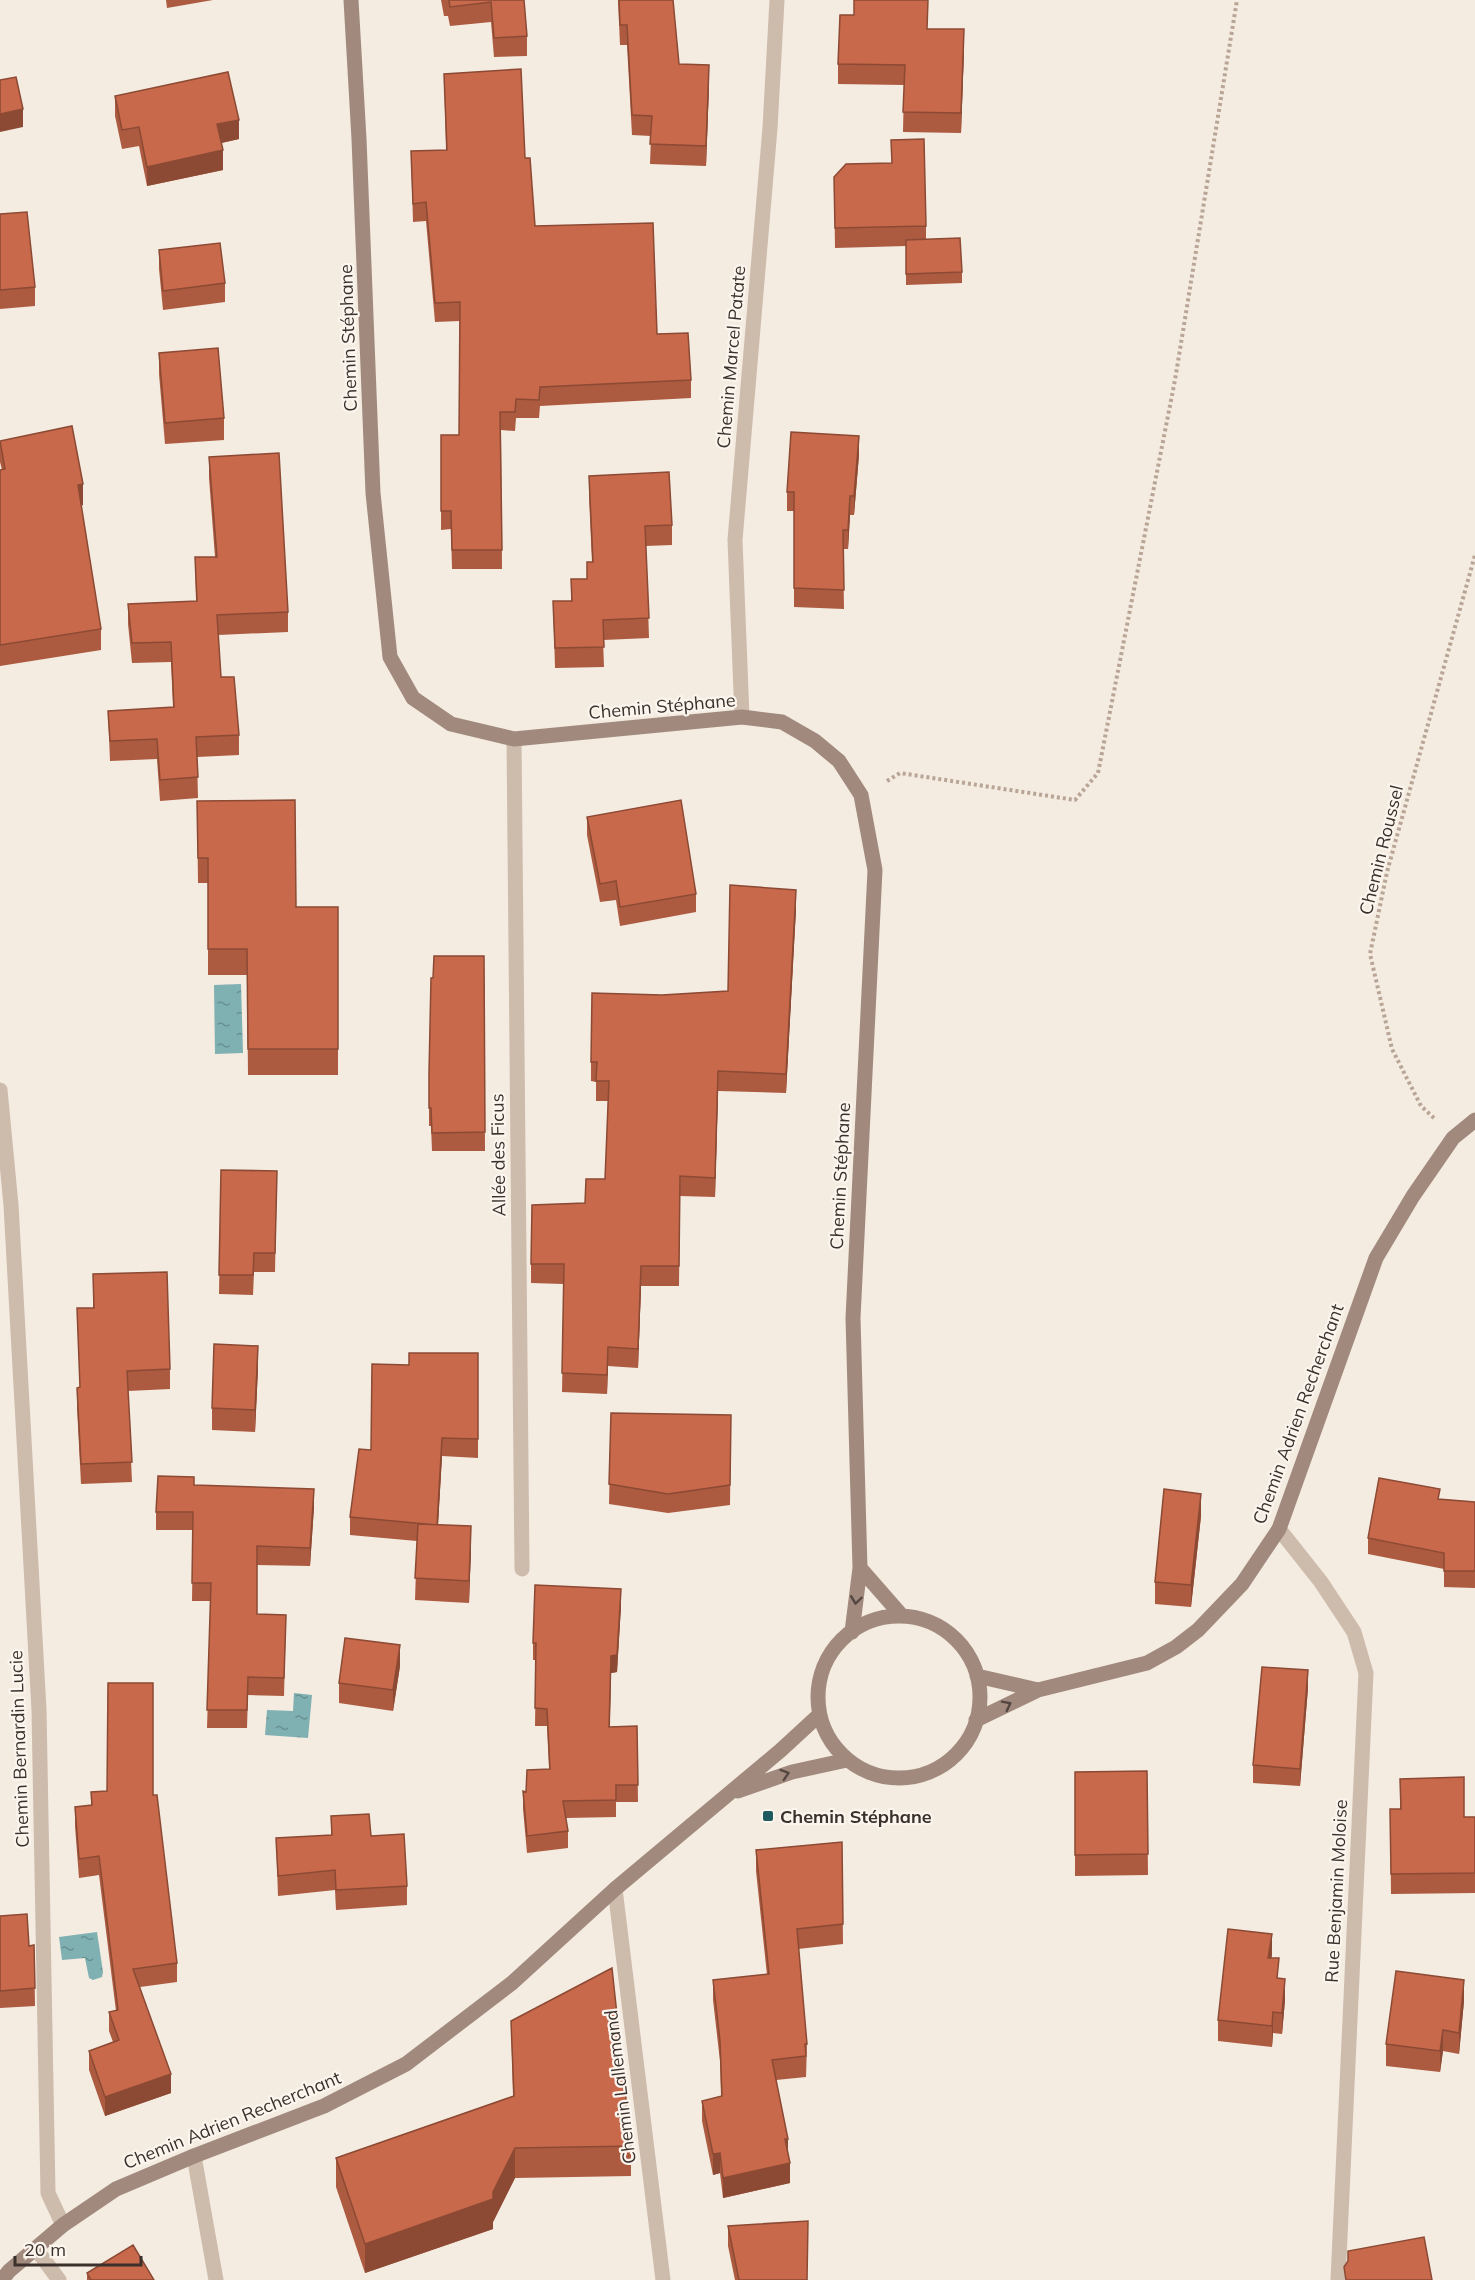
<svg xmlns="http://www.w3.org/2000/svg" width="1475" height="2280" font-family="Mulish,sans-serif">
<style>
.water{fill:url(#water-ripples)}
.lines{fill:none;stroke-linecap:round;stroke-linejoin:round}
.path{stroke:#b9a596;stroke-width:4;stroke-dasharray:3 3;stroke-linecap:butt}
.service{stroke:#cdbbac;stroke-width:15}
.minor{stroke:#cdbbac;stroke-width:15}
.secondary{stroke:#a18a7d;stroke-width:15}
.wall{fill:#ac5a40}
.shaded-wall{fill:#8c4a34}
.building{fill:#c8694b;stroke:#8c4a34;stroke-width:1.5}
.oneway{stroke:#544640}
.poi-dot{fill:#1f5a5e;stroke:#fbf5ee;stroke-width:2}
.labels{text-anchor:middle;dominant-baseline:central;stroke-width:4.5;stroke-linejoin:round;paint-order:stroke}
.street-label{font-size:18px;fill:#3b302b;stroke:#fbf5ee}
.poi-label{font-size:18px;font-weight:bold;fill:#3b302b;stroke:#fbf5ee;text-anchor:start}
</style>
<defs>
<pattern id="water-ripples" width="26" height="14" patternUnits="userSpaceOnUse" patternTransform="scale(1.5)"><rect width="26" height="14" fill="#7fb0b2"/><path d="M2 4q2-2 4 0t4 0M15 11q2-2 4 0t4 0" fill="none" stroke="#699091"/></pattern>
</defs>
<rect width="100%" height="100%" fill="#f4ebe1"/>
<path class="water" d="M 241,984 L 243,1053 L 215,1054 L 214,985 Z
M 294,1693 L 312,1695 L 308,1738 L 265,1735 L 267,1710 L 293,1711 Z
M 97,1932 L 103,1972 L 102,1977 L 93,1980 L 89,1978 L 85,1958 L 62,1960 L 59,1937 Z"/>
<g class="lines">
<path class="path" d="M 887,781 L 900,773 L 1075,800 L 1098,773 L 1175,380 L 1237,0
M 1434,1118 L 1421,1106 L 1392,1049 L 1370,954 L 1387,872 L 1475,555"/>
<path class="service" d="M 36,2249 L 59,2280"/>
<path class="minor" d="M 742,717 L 735,540 L 770,128 L 777,0
M 514,739 L 522,1569
M 0,1090 L 11,1205 L 39,1710 L 48,2193 L 63,2225
M 1279,1529 L 1321,1582 L 1354,1632 L 1366,1673 L 1338,2280
M 615,1889 L 663,2280
M 194,2156 L 216,2280"/>
<path class="secondary" d="M 351,0 L 359,139 L 373,493 L 390,657 L 413,698 L 451,724 L 514,739 L 742,717 L 782,722 L 815,741 L 839,761 L 861,795 L 875,870 L 853,1318 L 860,1568 L 852,1632
M 860,1568 L 902,1616
M818 1697a81 81 0 1 1 162 0a81 81 0 1 1-162 0Z
M 977,1676 L 1038,1690
M 976,1720 L 1038,1690 L 1147,1663 L 1176,1647 L 1198,1630 L 1242,1584 L 1279,1529 L 1376,1258 L 1413,1196 L 1453,1138 L 1475,1120
M 738,1791 L 792,1772 L 847,1760
M 2,2280 L 9,2271 L 63,2225 L 116,2189 L 194,2156 L 324,2106 L 406,2064 L 512,1983 L 615,1889 L 781,1750 L 819,1715"/>
</g>
<path class="wall" d="M 166,0 L 213,0 L 167,8 Z
M 441,0 L 524,0 L 527,36 L 527,56 L 494,57 L 491,22 L 450,26 L 448,16 L 444,16 Z
M 618,0 L 673,0 L 679,64 L 709,85 L 706,166 L 650,164 L 651,136 L 632,135 L 627,45 L 620,45 Z
M 928,29 L 964,49 L 961,133 L 903,132 L 904,85 L 838,84 L 838,64 Z
M 444,74 L 525,158 L 535,226 L 657,334 L 691,380 L 691,398 L 540,406 L 539,418 L 516,418 L 515,431 L 501,430 L 502,569 L 452,569 L 451,529 L 441,530 L 441,435 L 459,435 L 460,321 L 435,322 L 426,221 L 413,222 L 411,151 L 446,150 Z
M 115,96 L 239,139 L 221,143 L 223,170 L 147,186 L 139,146 L 122,149 L 115,116 Z
M 891,140 L 926,226 L 926,239 L 962,272 L 962,283 L 906,285 L 906,246 L 835,248 L 834,177 L 892,163 Z
M 0,214 L 35,287 L 35,306 L 0,309 Z
M 159,250 L 225,283 L 225,302 L 163,310 L 159,269 Z
M 159,353 L 224,418 L 224,440 L 165,444 L 159,374 Z
M 0,441 L 83,505 L 81,506 L 101,629 L 101,650 L 0,666 L 0,470 L 2,470 L 0,462 Z
M 859,455 L 854,515 L 850,515 L 848,549 L 843,549 L 844,609 L 794,607 L 794,511 L 787,511 L 787,492 Z
M 209,457 L 288,612 L 288,632 L 218,635 L 221,677 L 239,735 L 239,755 L 197,757 L 198,798 L 160,801 L 157,759 L 110,761 L 108,711 L 173,707 L 171,662 L 132,663 L 128,624 L 128,604 L 196,601 L 195,557 L 215,557 L 209,478 Z
M 589,476 L 672,525 L 672,545 L 646,546 L 649,638 L 603,640 L 604,667 L 555,668 L 553,601 L 571,601 L 571,579 L 587,579 L 592,562 L 589,496 Z
M 197,801 L 296,907 L 338,907 L 338,1075 L 248,1075 L 247,975 L 208,975 L 208,883 L 198,883 Z
M 587,817 L 696,894 L 696,912 L 620,926 L 616,900 L 600,902 L 587,835 Z
M 796,909 L 786,1093 L 718,1091 L 715,1197 L 680,1196 L 679,1286 L 641,1286 L 638,1368 L 608,1366 L 607,1394 L 562,1392 L 564,1284 L 531,1283 L 531,1264 L 585,1203 L 605,1179 L 608,1101 L 596,1101 L 596,1082 L 591,1081 L 591,1062 L 662,995 L 728,991 Z
M 484,956 L 485,1151 L 432,1151 L 431,1126 L 429,1126 L 429,1074 L 433,978 Z
M 221,1170 L 277,1171 L 275,1272 L 254,1272 L 253,1295 L 219,1294 Z
M 93,1274 L 170,1369 L 170,1389 L 128,1391 L 132,1482 L 81,1484 L 77,1407 L 77,1388 L 80,1387 L 77,1308 L 93,1308 Z
M 478,1353 L 478,1458 L 442,1456 L 438,1525 L 471,1548 L 469,1603 L 415,1600 L 417,1541 L 350,1535 L 350,1517 L 371,1450 L 409,1365 Z
M 258,1368 L 255,1432 L 212,1430 L 212,1408 Z
M 611,1413 L 731,1415 L 730,1505 L 668,1513 L 609,1504 Z
M 194,1485 L 314,1507 L 310,1566 L 257,1565 L 257,1614 L 286,1615 L 284,1696 L 248,1695 L 247,1728 L 207,1728 L 211,1601 L 192,1601 L 193,1530 L 156,1530 L 156,1512 Z
M 1440,1499 L 1475,1502 L 1475,1588 L 1444,1587 L 1444,1569 L 1368,1554 L 1368,1538 Z
M 1201,1516 L 1191,1607 L 1155,1604 L 1155,1582 Z
M 621,1606 L 617,1672 L 611,1673 L 610,1727 L 637,1726 L 638,1802 L 616,1802 L 616,1817 L 566,1818 L 568,1831 L 568,1848 L 527,1853 L 523,1809 L 523,1791 L 526,1792 L 549,1769 L 547,1726 L 535,1726 L 536,1660 L 533,1660 L 533,1643 Z
M 400,1666 L 393,1711 L 339,1703 L 339,1683 Z
M 1308,1688 L 1300,1786 L 1253,1783 L 1253,1765 Z
M 1147,1771 L 1148,1875 L 1075,1876 L 1075,1772 Z
M 1400,1779 L 1464,1817 L 1475,1817 L 1475,1893 L 1391,1894 L 1390,1809 L 1400,1809 Z
M 91,1792 L 153,1795 L 177,1963 L 177,1982 L 140,1987 L 171,2093 L 105,2116 L 89,2070 L 89,2051 L 113,2042 L 109,2031 L 109,2012 L 116,2011 L 99,1875 L 79,1878 L 75,1826 L 75,1807 L 91,1806 Z
M 331,1816 L 371,1836 L 407,1886 L 407,1905 L 336,1910 L 335,1890 L 278,1896 L 276,1838 L 331,1835 Z
M 842,1842 L 843,1944 L 798,1949 L 807,2044 L 806,2077 L 776,2080 L 788,2152 L 790,2183 L 723,2198 L 720,2173 L 713,2175 L 702,2121 L 702,2101 L 721,2096 L 720,2061 L 713,2000 L 713,1980 L 767,1975 L 756,1871 L 756,1850 Z
M 0,1916 L 29,1946 L 34,1945 L 35,2006 L 0,2008 Z
M 1272,1955 L 1271,1958 L 1285,2000 L 1282,2034 L 1273,2033 L 1272,2047 L 1218,2041 L 1218,2020 Z
M 1464,2001 L 1459,2054 L 1443,2051 L 1440,2072 L 1386,2066 L 1386,2044 Z
M 511,2021 L 631,2146 L 631,2176 L 515,2178 L 493,2222 L 493,2229 L 365,2273 L 336,2187 L 336,2158 L 513,2096 Z
M 728,2226 L 808,2280 L 735,2280 L 728,2246 Z
M 87,2273 L 154,2280 L 87,2280 Z"/>
<path class="shaded-wall" d="M 964,29 L 964,49 L 961,133 L 961,113 Z
M 709,65 L 709,85 L 706,166 L 706,146 Z
M 23,109 L 23,127 L 0,132 L 0,114 Z
M 239,120 L 239,139 L 217,144 L 217,124 Z
M 223,150 L 223,170 L 147,186 L 147,167 Z
M 859,436 L 859,455 L 854,515 L 854,496 Z
M 83,484 L 83,505 L 78,506 L 78,485 Z
M 850,496 L 850,515 L 848,549 L 848,530 Z
M 796,890 L 796,909 L 786,1093 L 786,1074 Z
M 718,1071 L 718,1091 L 715,1197 L 715,1178 Z
M 641,1266 L 641,1286 L 638,1368 L 638,1349 Z
M 258,1346 L 258,1368 L 255,1432 L 255,1410 Z
M 608,1347 L 608,1366 L 607,1394 L 607,1375 Z
M 442,1438 L 442,1456 L 437,1543 L 437,1525 Z
M 314,1489 L 314,1507 L 310,1566 L 310,1548 Z
M 1201,1494 L 1201,1516 L 1191,1607 L 1191,1585 Z
M 471,1526 L 471,1548 L 469,1603 L 469,1581 Z
M 621,1589 L 621,1606 L 617,1672 L 611,1673 L 609,1744 L 611,1656 Z
M 400,1645 L 400,1666 L 393,1711 L 393,1690 Z
M 1308,1670 L 1308,1688 L 1300,1786 L 1300,1769 Z
M 1272,1934 L 1272,1955 L 1268,1978 L 1268,1958 Z
M 1285,1979 L 1285,2000 L 1282,2034 L 1282,2013 Z
M 1464,1980 L 1464,2001 L 1459,2054 L 1459,2033 Z
M 1273,2012 L 1273,2033 L 1272,2047 L 1272,2026 Z
M 1443,2030 L 1443,2051 L 1440,2072 L 1440,2051 Z
M 171,2074 L 171,2093 L 105,2116 L 105,2097 Z
M 785,2139 L 788,2139 L 788,2159 Z
M 515,2148 L 515,2178 L 493,2222 L 493,2229 L 365,2273 L 365,2244 L 493,2192 Z
M 720,2153 L 720,2173 L 713,2175 L 713,2154 Z
M 790,2163 L 790,2183 L 723,2198 L 723,2178 Z"/>
<path class="building" d="M 449,0 L 524,0 L 527,36 L 494,38 L 491,2 L 450,7 Z
M 619,0 L 673,0 L 679,64 L 709,65 L 706,146 L 650,144 L 652,116 L 632,115 L 627,25 L 620,25 Z
M 854,0 L 928,0 L 927,29 L 964,29 L 961,113 L 903,112 L 905,65 L 838,64 L 840,15 L 854,15 Z
M 521,69 L 525,158 L 530,158 L 535,226 L 653,223 L 657,334 L 688,333 L 691,380 L 540,387 L 539,400 L 516,399 L 515,412 L 500,412 L 502,550 L 452,550 L 451,511 L 441,511 L 441,435 L 459,435 L 460,302 L 435,303 L 426,202 L 413,204 L 411,151 L 447,150 L 444,74 Z
M 228,72 L 239,120 L 217,124 L 223,150 L 147,167 L 139,127 L 122,130 L 115,96 Z
M 16,77 L 23,109 L 0,114 L 0,80 Z
M 924,139 L 926,226 L 835,228 L 834,177 L 846,164 L 892,163 L 891,140 Z
M 27,212 L 35,287 L 0,290 L 0,214 Z
M 960,238 L 962,272 L 906,274 L 906,240 Z
M 220,243 L 225,283 L 163,291 L 159,250 Z
M 218,348 L 224,418 L 165,423 L 159,353 Z
M 72,426 L 83,484 L 78,485 L 101,629 L 0,645 L 0,470 L 5,469 L 0,441 Z
M 791,432 L 859,436 L 854,496 L 850,496 L 848,530 L 843,530 L 844,590 L 794,588 L 794,492 L 787,492 Z
M 279,453 L 288,612 L 217,615 L 221,677 L 234,677 L 239,735 L 196,737 L 198,777 L 160,780 L 157,739 L 110,741 L 108,711 L 174,707 L 171,642 L 132,643 L 128,604 L 197,601 L 195,557 L 217,557 L 209,457 Z
M 669,472 L 672,525 L 645,526 L 649,618 L 603,620 L 604,647 L 555,648 L 553,601 L 572,601 L 571,579 L 587,579 L 587,562 L 593,562 L 589,476 Z
M 295,800 L 296,907 L 338,907 L 338,1049 L 248,1049 L 247,949 L 208,949 L 208,858 L 198,858 L 197,801 Z
M 681,800 L 696,894 L 620,907 L 616,881 L 600,884 L 587,817 Z
M 730,885 L 796,890 L 786,1074 L 718,1071 L 715,1178 L 680,1176 L 679,1266 L 641,1266 L 638,1349 L 608,1347 L 607,1375 L 562,1373 L 564,1264 L 531,1264 L 532,1205 L 585,1203 L 586,1179 L 605,1179 L 609,1081 L 596,1081 L 597,1062 L 591,1062 L 592,993 L 662,995 L 728,991 Z
M 434,956 L 484,956 L 485,1132 L 432,1133 L 431,1108 L 429,1108 L 429,1074 L 431,978 L 433,978 Z
M 221,1170 L 277,1171 L 275,1253 L 254,1253 L 253,1275 L 219,1275 Z
M 167,1272 L 170,1369 L 127,1371 L 132,1462 L 81,1464 L 77,1388 L 80,1387 L 77,1308 L 94,1308 L 93,1274 Z
M 214,1344 L 258,1346 L 255,1410 L 212,1408 Z
M 409,1353 L 478,1353 L 478,1439 L 442,1438 L 437,1525 L 350,1517 L 359,1449 L 371,1450 L 372,1364 L 409,1365 Z
M 611,1413 L 731,1415 L 730,1485 L 668,1494 L 609,1484 Z
M 158,1476 L 194,1477 L 194,1485 L 314,1489 L 310,1548 L 257,1546 L 257,1614 L 286,1615 L 284,1678 L 248,1677 L 247,1710 L 207,1710 L 211,1583 L 192,1583 L 193,1512 L 156,1512 Z
M 1379,1478 L 1440,1489 L 1438,1499 L 1475,1502 L 1475,1571 L 1444,1571 L 1444,1553 L 1368,1538 Z
M 1164,1489 L 1201,1494 L 1191,1585 L 1155,1582 Z
M 418,1524 L 471,1526 L 469,1581 L 415,1578 Z
M 535,1585 L 621,1589 L 617,1655 L 611,1656 L 609,1727 L 637,1726 L 638,1785 L 616,1785 L 616,1800 L 563,1801 L 568,1831 L 527,1836 L 523,1791 L 526,1792 L 527,1770 L 550,1769 L 547,1709 L 535,1708 L 536,1643 L 533,1643 Z
M 345,1638 L 400,1645 L 393,1690 L 339,1683 Z
M 1262,1667 L 1308,1670 L 1300,1769 L 1253,1765 Z
M 108,1683 L 153,1683 L 153,1795 L 157,1795 L 177,1963 L 133,1969 L 171,2074 L 105,2097 L 89,2051 L 119,2040 L 109,2012 L 118,2010 L 99,1856 L 79,1859 L 75,1807 L 92,1805 L 91,1792 L 107,1791 Z
M 1147,1771 L 1148,1854 L 1075,1855 L 1075,1772 Z
M 1464,1777 L 1464,1817 L 1475,1817 L 1475,1873 L 1391,1874 L 1390,1809 L 1401,1809 L 1400,1779 Z
M 369,1814 L 371,1836 L 404,1834 L 407,1886 L 336,1890 L 335,1870 L 278,1876 L 276,1838 L 332,1835 L 331,1816 Z
M 842,1842 L 843,1924 L 797,1929 L 807,2044 L 805,2044 L 806,2056 L 772,2060 L 788,2139 L 785,2139 L 790,2163 L 723,2178 L 720,2153 L 713,2154 L 702,2101 L 722,2096 L 720,2041 L 713,1980 L 769,1974 L 756,1850 Z
M 27,1914 L 29,1946 L 34,1945 L 35,1988 L 0,1991 L 0,1916 Z
M 1228,1929 L 1272,1934 L 1268,1958 L 1279,1958 L 1277,1978 L 1285,1979 L 1282,2013 L 1273,2012 L 1272,2026 L 1218,2020 Z
M 612,1968 L 631,2146 L 515,2148 L 493,2192 L 493,2199 L 365,2244 L 336,2158 L 514,2096 L 511,2021 Z
M 1396,1971 L 1464,1980 L 1459,2033 L 1443,2030 L 1440,2051 L 1386,2044 Z
M 808,2221 L 807,2280 L 739,2280 L 728,2226 Z
M 1424,2237 L 1432,2280 L 1346,2280 L 1344,2267 L 1348,2261 L 1348,2251 Z
M 133,2245 L 154,2280 L 91,2280 L 87,2273 Z"/>
<defs><path id="oneway-chevron" d="M-2-3.5L2.5 0L-2 3.5" fill="none" stroke-width="1.6" stroke-linecap="round" stroke-linejoin="round" transform="scale(1.5)"/></defs>
<g class="oneway">
<use href="#oneway-chevron" transform="translate(856 1600) rotate(98)"/>
<use href="#oneway-chevron" transform="translate(1007 1705) rotate(-27)"/>
<use href="#oneway-chevron" transform="translate(785 1774) rotate(-18)"/>
</g>
<rect class="poi-dot" x="762" y="1810" width="12" height="12" rx="3"/>
<g class="labels">
<g class="street-label">
<text transform="translate(348 338) rotate(-92)">Chemin Stéphane</text>
<text transform="translate(731 357) rotate(-85)">Chemin Marcel Patate</text>
<text transform="translate(662 706) rotate(-5)">Chemin Stéphane</text>
<text transform="translate(1381 850) rotate(-76)">Chemin Roussel</text>
<text transform="translate(498 1155) rotate(-91)">Allée des Ficus</text>
<text transform="translate(840 1176) rotate(-87)">Chemin Stéphane</text>
<text transform="translate(1298 1414) rotate(-70)">Chemin Adrien Recherchant</text>
<text transform="translate(19 1749) rotate(-92)">Chemin Bernardin Lucie</text>
<text transform="translate(1336 1891) rotate(-87)">Rue Benjamin Moloise</text>
<text transform="translate(620 2087) rotate(-97)">Chemin Lallemand</text>
<text transform="translate(232 2120) rotate(-22)">Chemin Adrien Recherchant</text>
</g>
<g class="poi-label">
<text x="780" y="1816">Chemin Stéphane</text>
</g>
</g>
<path d="M15 2256v9h126v-9" fill="none" stroke="#3b302b" stroke-width="3"/>
<text x="24" y="2256" font-size="18" fill="#3b302b" stroke="#fbf5ee" stroke-width="4.5" paint-order="stroke">20 m</text>
</svg>
